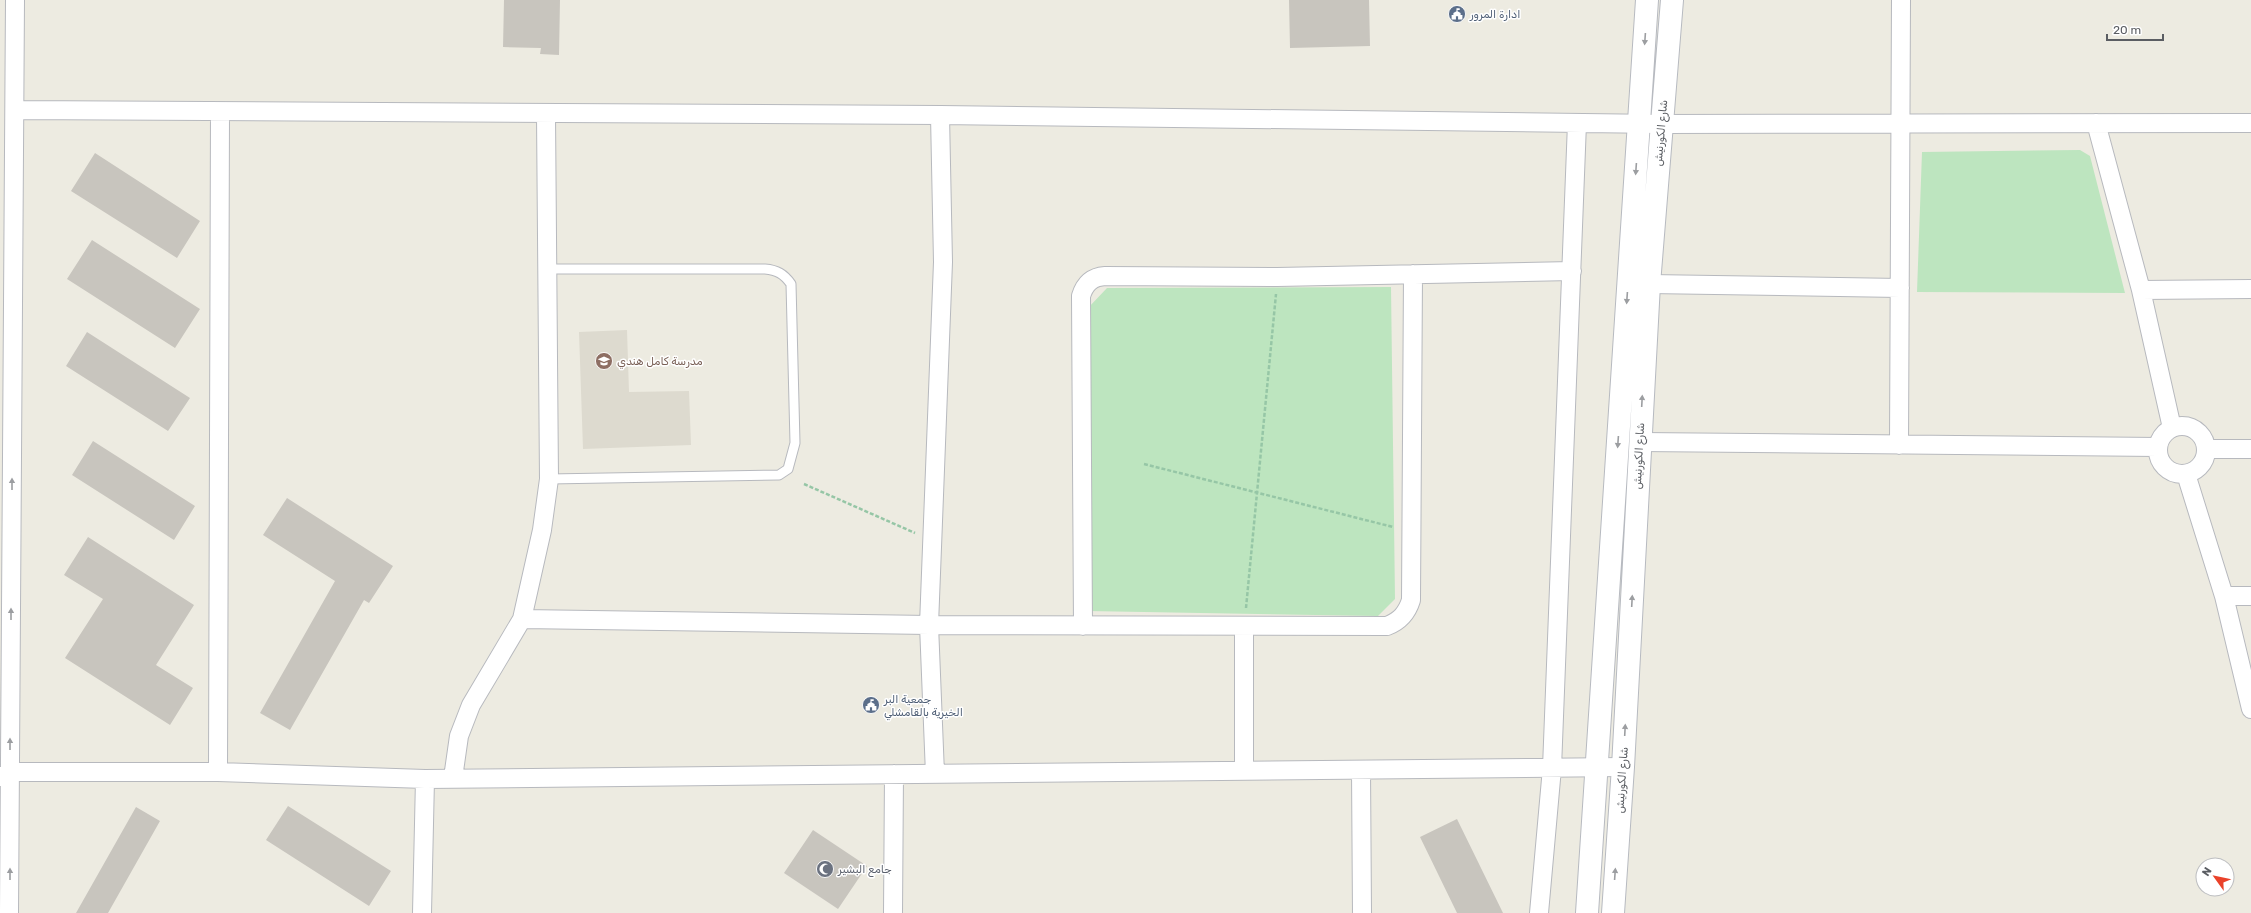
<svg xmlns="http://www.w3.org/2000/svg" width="2251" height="913" font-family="Rubik,'Noto Naskh Arabic',sans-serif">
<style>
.education{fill:#dddacf}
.green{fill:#bde5bf}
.building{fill:#c8c5be}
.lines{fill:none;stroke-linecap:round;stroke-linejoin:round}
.lane-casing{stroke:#b7b9be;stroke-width:11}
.street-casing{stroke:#b7b9be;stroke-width:20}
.secondary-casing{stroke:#b7bac0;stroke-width:24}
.path{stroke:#96c6a6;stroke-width:2.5;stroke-dasharray:4 2;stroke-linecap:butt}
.lane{stroke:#fff;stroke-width:9}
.street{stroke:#fff;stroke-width:18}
.secondary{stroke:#fff;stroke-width:22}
.oneway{fill:#9c9ea1}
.labels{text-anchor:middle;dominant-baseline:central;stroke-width:3;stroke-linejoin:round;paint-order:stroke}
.service-label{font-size:11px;fill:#4e5e75;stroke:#fff;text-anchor:start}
.street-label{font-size:11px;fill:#5a5d62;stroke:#fff}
.education-label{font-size:11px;fill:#785e54;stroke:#fff;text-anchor:start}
.worship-label{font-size:11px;fill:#5b616d;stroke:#fff;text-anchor:start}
</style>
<rect width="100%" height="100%" fill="#edebe1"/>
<path class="education" d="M 627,330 L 629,392 L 689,391 L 691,445 L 583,449 L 579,332 Z"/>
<path class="green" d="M 2080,150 L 2090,156 L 2125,293 L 1917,292 L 1922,152 Z
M 1391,287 L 1395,599 L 1378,616 L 1087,611 L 1088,308 L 1107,288 Z"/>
<path class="building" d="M 504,0 L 560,0 L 559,55 L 540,54 L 541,48 L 503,47 Z
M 1289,0 L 1369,0 L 1370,46 L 1290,48 Z
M 95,153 L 200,221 L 177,258 L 71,191 Z
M 92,240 L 200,309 L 175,348 L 67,279 Z
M 87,332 L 190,398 L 168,431 L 66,366 Z
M 93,441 L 195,506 L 174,540 L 72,475 Z
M 287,498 L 393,566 L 369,603 L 364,600 L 290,730 L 260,713 L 335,581 L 263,535 Z
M 88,537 L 194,605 L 156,665 L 193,688 L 170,725 L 65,658 L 103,599 L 64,575 Z
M 288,806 L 391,871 L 369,906 L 266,840 Z
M 136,807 L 160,821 L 108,913 L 76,913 Z
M 1457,819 L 1503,913 L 1457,913 L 1420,837 Z
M 813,830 L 867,866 L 838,909 L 784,873 Z"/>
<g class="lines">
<g class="lane-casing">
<path id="lane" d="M 547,269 L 765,269 C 777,270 784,274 791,284 L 795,443 L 788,469 L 779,475 L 549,479"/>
</g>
<g class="street-casing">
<path id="street" d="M 15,110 L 940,115 L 1661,124 L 2251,123
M 2096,123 L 2141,290 L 2172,428
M 1649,284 L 1900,288
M 2141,290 L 2251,289
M2158 450a24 24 0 1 1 48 0a24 24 0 1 1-48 0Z
M 1640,442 L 2158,447
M 1899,445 L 1901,0
M 2206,449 L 2251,449
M 2186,474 L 2224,596 L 2251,709
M 2224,596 L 2251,596
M 522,619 L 929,625 L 1387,626 C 1400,621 1407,613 1411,600 L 1413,274
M 1083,626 L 1081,296 C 1085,283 1092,277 1105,276 L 1277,277 L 1572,271
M 1361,770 L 1362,913
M 1244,771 L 1244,626
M 218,772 L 220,112
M 935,774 L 929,625 L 943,262 L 940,115
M 0,777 L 10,772 L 218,772 L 425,779 L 1623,767
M 453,778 L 459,736 L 471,705 L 522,619 L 542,530 L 549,479 L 546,115
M 9,913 L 15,0
M 422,913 L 425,779
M 893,913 L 894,774
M 1539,913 L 1552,768 L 1577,123"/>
</g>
<g class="secondary-casing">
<path id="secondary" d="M 1587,913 L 1647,0
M 1613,913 L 1623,767 L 1649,284 L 1672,0"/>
</g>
<path class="path" d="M 1144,464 L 1393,527
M 804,484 L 915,533
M 1246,608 L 1276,294"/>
<use href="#lane" class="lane"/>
<use href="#street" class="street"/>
<use href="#secondary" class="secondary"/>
</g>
<defs><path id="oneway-solid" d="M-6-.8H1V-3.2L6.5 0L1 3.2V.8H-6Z"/></defs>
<g class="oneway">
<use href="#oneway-solid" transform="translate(1645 39) rotate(94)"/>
<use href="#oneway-solid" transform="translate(1636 169) rotate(94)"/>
<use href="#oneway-solid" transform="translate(1627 298) rotate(94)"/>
<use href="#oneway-solid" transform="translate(1642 401) rotate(-87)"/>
<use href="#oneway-solid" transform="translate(1618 442) rotate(94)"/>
<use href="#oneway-solid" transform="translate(12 484) rotate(-90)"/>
<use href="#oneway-solid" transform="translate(1632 601) rotate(-87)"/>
<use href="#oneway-solid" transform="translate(11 614) rotate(-90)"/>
<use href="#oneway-solid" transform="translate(1625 730) rotate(-87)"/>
<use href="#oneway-solid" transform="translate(10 744) rotate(-90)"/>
<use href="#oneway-solid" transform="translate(10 874) rotate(-90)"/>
<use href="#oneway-solid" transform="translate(1615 874) rotate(-86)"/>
</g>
<defs>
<g id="civic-disc" transform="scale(0.9)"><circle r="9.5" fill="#5c6f8a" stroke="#fff"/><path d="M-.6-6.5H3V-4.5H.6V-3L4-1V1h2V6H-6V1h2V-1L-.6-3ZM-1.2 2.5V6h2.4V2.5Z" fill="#fff"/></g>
<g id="school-disc" transform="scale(0.9)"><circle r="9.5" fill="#8d6e63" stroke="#fff"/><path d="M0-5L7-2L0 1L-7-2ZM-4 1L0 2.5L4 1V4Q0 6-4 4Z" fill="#fff"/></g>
<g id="mosque-disc" transform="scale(0.9)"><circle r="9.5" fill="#6b7280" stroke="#fff"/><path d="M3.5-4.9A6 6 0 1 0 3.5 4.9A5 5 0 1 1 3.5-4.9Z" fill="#fff"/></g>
</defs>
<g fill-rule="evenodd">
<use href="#civic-disc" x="1457" y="14"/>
<use href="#school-disc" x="604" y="361"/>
<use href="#civic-disc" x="871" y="705"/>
<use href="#mosque-disc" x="825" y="869"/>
</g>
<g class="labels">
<g class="service-label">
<text x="1470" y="14">ادارة المرور</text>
<text x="884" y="699">جمعية البر<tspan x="884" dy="13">الخيرية بالقامشلي</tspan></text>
</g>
<g class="street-label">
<text transform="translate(1661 133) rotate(-85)">شارع الكورنيش</text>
<text transform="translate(1639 456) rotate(-87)">شارع الكورنيش</text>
<text transform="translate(1622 780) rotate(-86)">شارع الكورنيش</text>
</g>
<g class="education-label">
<text x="617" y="361">مدرسة كامل هندي</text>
</g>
<g class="worship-label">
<text x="838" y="869">جامع البشير</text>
</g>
</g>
<g transform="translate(2215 877) rotate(303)"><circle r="19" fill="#ffffff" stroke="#bdbec0"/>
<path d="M0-3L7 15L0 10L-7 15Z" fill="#ea422a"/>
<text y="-6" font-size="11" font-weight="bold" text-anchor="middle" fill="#5a5d62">N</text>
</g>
<path d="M2107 34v6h56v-6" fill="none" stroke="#5a5d62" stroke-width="2"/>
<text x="2113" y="34" font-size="12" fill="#5a5d62" stroke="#ffffff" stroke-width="3" paint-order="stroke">20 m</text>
</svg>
